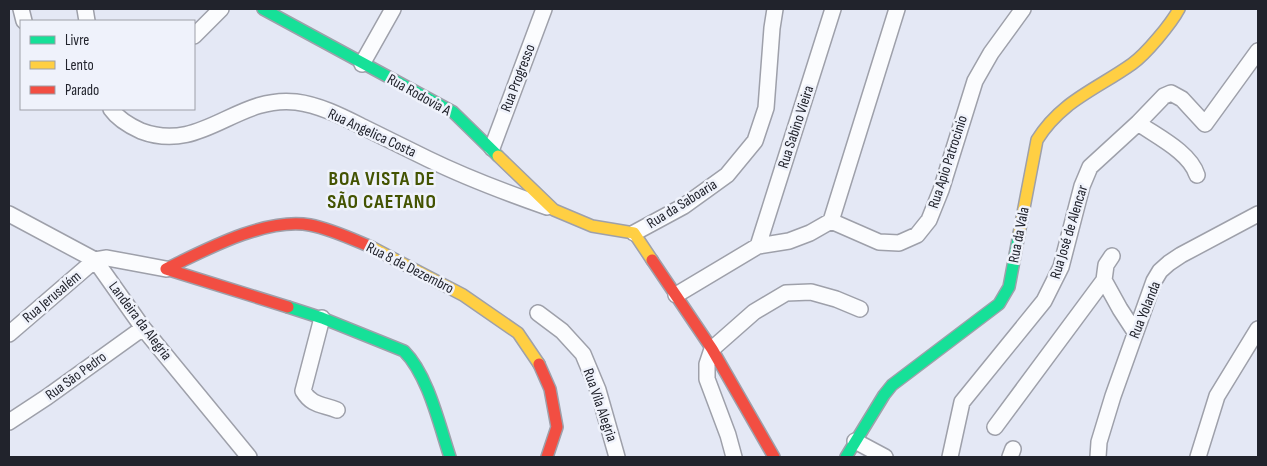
<svg xmlns="http://www.w3.org/2000/svg" width="1267" height="466" font-family="'Sofia Sans Condensed',sans-serif">
<style>
.lines{fill:none;stroke-linecap:round;stroke-linejoin:round}
.street-casing{stroke:#9ea0aa;stroke-width:18}
.fast-casing{stroke:#9ea0aa;stroke-width:14}
.slow-casing{stroke:#9ea0aa;stroke-width:14}
.jam-casing{stroke:#9ea0aa;stroke-width:14}
.street{stroke:#fbfcfe;stroke-width:15}
.fast{stroke:#16e098;stroke-width:11}
.slow{stroke:#ffcf43;stroke-width:11}
.jam{stroke:#f24e42;stroke-width:11}
.labels{text-anchor:middle;dominant-baseline:central;stroke-width:5;stroke-linejoin:round;paint-order:stroke}
.street-label{font-size:15px;fill:#21232c;stroke:#eff2fb}
.district-label{font-size:20px;font-weight:bold;letter-spacing:1px;fill:#435301;stroke:#eff2fb}
</style>
<rect width="100%" height="100%" fill="#e4e8f5"/>
<g class="lines">
<g class="street-casing">
<path id="street" d="M 21,9 L 24,21
M 85,9 L 87,21
M 194,36 L 221,9
M 362,64 L 393,9
M 111,109 C 118,119 130,126 141,131 C 202,154 236,95 296,102 C 320,105 343,117 363,127 C 385,138 406,148 428,159 C 467,178 507,193 547,207
M 1138,123 C 1156,136 1190,152 1197,175
M 492,148 L 544,9
M 9,214 L 95,260 L 143,328 L 249,457
M 831,221 L 879,242 L 899,243 L 917,235 L 929,220 L 941,190 L 975,81 L 991,53 L 1023,9
M 634,233 L 684,206 L 727,175 L 755,141 L 766,108 L 772,28 L 775,9
M 758,246 L 833,9
M 1104,280 L 1120,309 L 1135,332
M 676,295 L 758,246 L 789,241 L 810,233 L 831,221 L 897,9
M 538,313 L 562,331 L 583,354 L 598,390 L 617,457
M 322,318 L 303,391 C 312,406 322,404 337,410
M 9,334 L 95,260 L 107,258 L 166,269
M 9,422 L 47,397 L 143,328
M 995,427 L 1104,280 L 1106,265 L 1112,256
M 855,441 L 885,457
M 734,457 L 728,435 L 707,379 L 707,364 L 712,349 L 754,312 L 786,293 L 811,292 L 836,299 L 860,309
M 950,457 L 962,402 L 1044,301 L 1061,267 L 1082,186 L 1090,167 L 1138,123 L 1164,96 L 1171,93 L 1182,99 L 1205,124 L 1258,51
M 1010,457 L 1013,449
M 1098,457 L 1099,442 L 1113,396 L 1154,281 L 1160,271 L 1169,263 L 1181,255 L 1258,214
M 1198,457 L 1217,396 L 1258,329"/>
</g>
<g class="fast-casing">
<path id="fast" d="M 263,9 L 453,112 L 498,156
M 288,307 L 322,318 L 404,351 C 428,375 439,424 450,457
M 846,457 L 884,395 L 892,385 L 999,304 L 1009,287 L 1019,234"/>
</g>
<g class="slow-casing">
<path id="slow" d="M 498,156 L 554,210 L 592,226 L 634,233 L 652,260
M 1019,234 L 1037,140 C 1061,101 1097,89 1132,64 C 1146,54 1171,24 1179,9
M 371,247 L 463,295 L 518,333 L 539,364"/>
</g>
<g class="jam-casing">
<path id="jam" d="M 652,260 L 712,349 L 774,457
M 288,307 L 166,269 C 205,250 266,217 310,225 C 331,229 352,239 371,247
M 539,364 L 550,389 L 557,427 L 547,457"/>
</g>
<use href="#street" class="street"/>
<use href="#fast" class="fast"/>
<use href="#slow" class="slow"/>
<use href="#jam" class="jam"/>
</g>
<g class="labels">
<g class="street-label">
<text transform="translate(518 78) rotate(-69)">Rua Progresso</text>
<text transform="translate(419 95) rotate(29)">Rua Rodovia A</text>
<text transform="translate(796 127) rotate(-72)">Rua Sabino Vieira</text>
<text transform="translate(372 133) rotate(25)">Rua Angelica Costa</text>
<text transform="translate(948 162) rotate(-72)">Rua Apio Patrocinio</text>
<text transform="translate(682 204) rotate(-32)">Rua da Saboaria</text>
<text transform="translate(1069 232) rotate(-73)">Rua José de Alencar</text>
<text transform="translate(1019 235) rotate(-79)">Rua da Vala</text>
<text transform="translate(410 268) rotate(27)">Rua 8 de Dezembro</text>
<text transform="translate(52 297) rotate(-40)">Rua Jerusalém</text>
<text transform="translate(1145 310) rotate(-68)">Rua Yolanda</text>
<text transform="translate(140 321) rotate(53)">Landeira da Alegria</text>
<text transform="translate(76 376) rotate(-36)">Rua São Pedro</text>
<text transform="translate(600 405) rotate(71)">Rua Vila Alegria</text>
</g>
<g class="district-label">
<text x="382" y="179">BOA VISTA DE<tspan x="382" dy="23">SÃO CAETANO</tspan></text>
</g>
</g>
<rect width="1267" height="466" fill="none" stroke="#21232c" stroke-width="20"/>
<rect x="20" y="20" width="175" height="90" fill="#eff2fb" stroke="#9d9fa8"/>
<rect x="30" y="36" width="25" height="8" fill="#16e098" stroke="#9d9fa8"/>
<text x="65" y="45" font-size="15" fill="#21232c">Livre</text>
<rect x="30" y="61" width="25" height="8" fill="#ffcf43" stroke="#9d9fa8"/>
<text x="65" y="70" font-size="15" fill="#21232c">Lento</text>
<rect x="30" y="86" width="25" height="8" fill="#f24e42" stroke="#9d9fa8"/>
<text x="65" y="95" font-size="15" fill="#21232c">Parado</text>
</svg>
